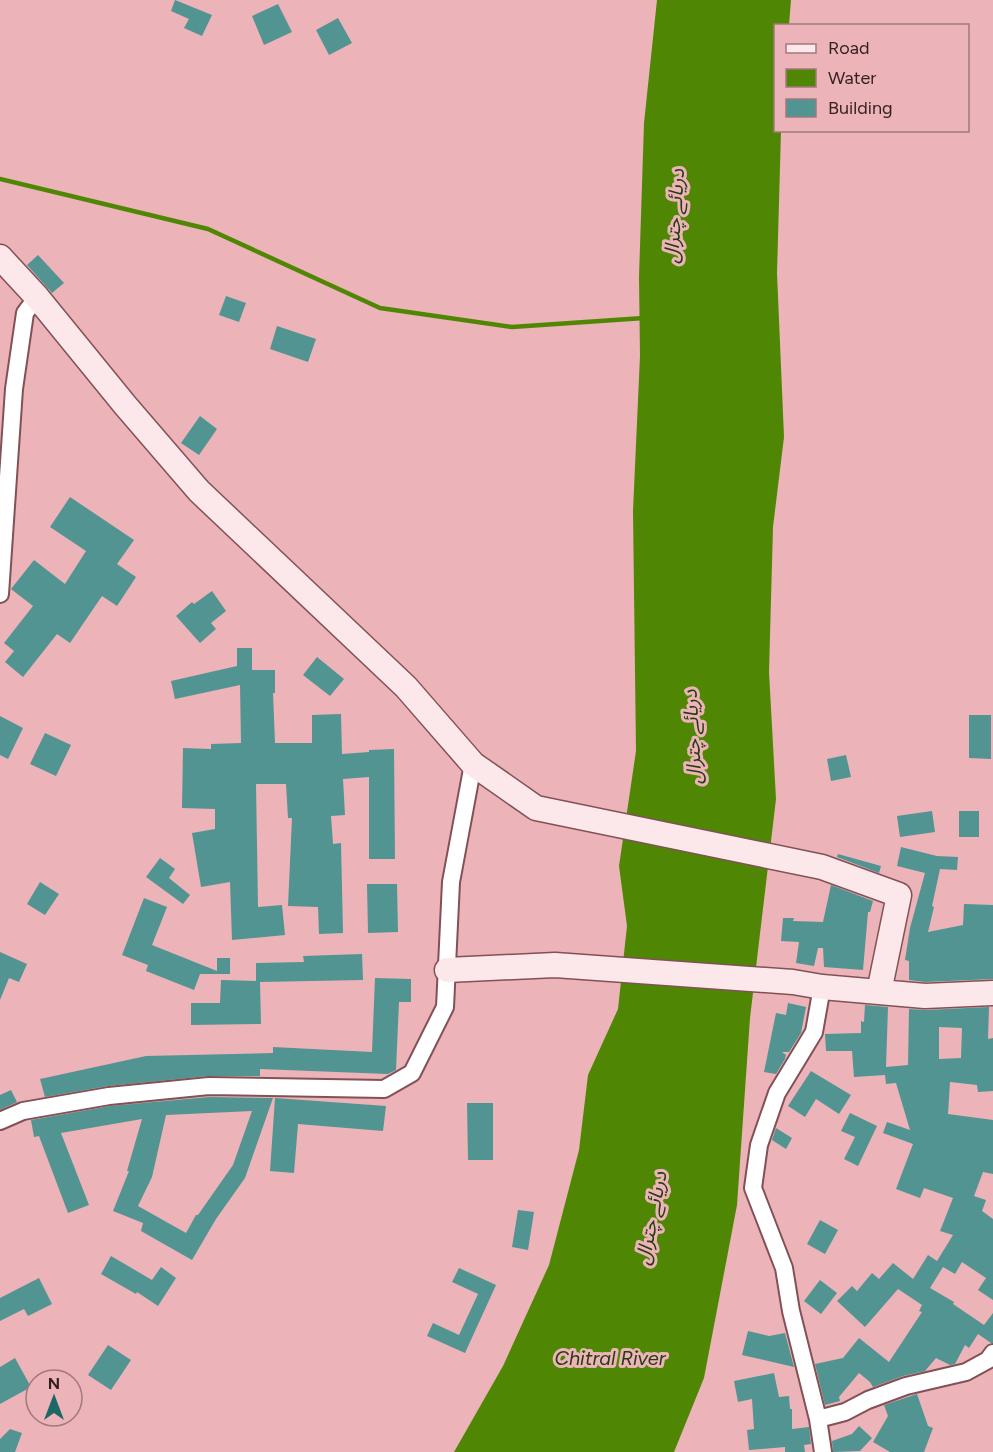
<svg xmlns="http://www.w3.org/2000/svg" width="993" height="1452" font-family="Figtree,'Noto Sans Arabic',sans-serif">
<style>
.water{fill:#4f8704}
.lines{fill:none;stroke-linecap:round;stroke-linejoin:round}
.stream{stroke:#4f8704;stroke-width:4.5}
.building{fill:#529492;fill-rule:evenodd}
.street-casing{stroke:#825156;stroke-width:20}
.secondary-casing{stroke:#825156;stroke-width:27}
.street{stroke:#fff;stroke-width:16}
.secondary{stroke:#fce8ea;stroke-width:24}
.labels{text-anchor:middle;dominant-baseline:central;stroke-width:6;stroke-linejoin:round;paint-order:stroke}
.water-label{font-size:20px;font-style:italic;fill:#253c10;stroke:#ecb3b8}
</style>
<rect width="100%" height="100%" fill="#ecb3b8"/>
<path class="water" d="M 657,0 L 791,0 L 789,25 L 776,26 L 776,130 L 781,131 L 777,273 L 784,437 L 773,527 L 769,672 L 776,799 L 750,1018 L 737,1205 L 704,1378 L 674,1452 L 454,1452 L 503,1366 L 549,1265 L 579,1150 L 588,1075 L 618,1009 L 627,926 L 619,866 L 636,751 L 633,511 L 640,356 L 639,277 L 644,123 Z"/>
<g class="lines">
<path class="stream" d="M 0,179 L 208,229 L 380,308 L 512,327 L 644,318"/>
</g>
<path class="building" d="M 175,0 L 212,15 L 202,36 L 184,28 L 189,19 L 171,11 Z
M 278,4 L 292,32 L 264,45 L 252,16 Z
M 338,18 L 352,43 L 329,55 L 316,30 Z
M 38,255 L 64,283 L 52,293 L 27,265 Z
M 226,296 L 246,303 L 239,322 L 219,315 Z
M 277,326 L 316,339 L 308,362 L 270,349 Z
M 200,416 L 217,429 L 199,455 L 181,443 Z
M 70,497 L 134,540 L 117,564 L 136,577 L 117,606 L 102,596 L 70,643 L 57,634 L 23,677 L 5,662 L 14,651 L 4,643 L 33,606 L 11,589 L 34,560 L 65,584 L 86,551 L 50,527 Z
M 212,591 L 226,611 L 211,623 L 216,629 L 200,643 L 176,616 L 192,602 L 194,604 Z
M 237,648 L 252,648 L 252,670 L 275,670 L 275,693 L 273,693 L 275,743 L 312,743 L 312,715 L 341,714 L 342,754 L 369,752 L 369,750 L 394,749 L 395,859 L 369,859 L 369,777 L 343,779 L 345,815 L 331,816 L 333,844 L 341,843 L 343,933 L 319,934 L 318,907 L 288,906 L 292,818 L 288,818 L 286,784 L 256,784 L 258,907 L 282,905 L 285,935 L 232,940 L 230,882 L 201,887 L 192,833 L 215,829 L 215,809 L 182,808 L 183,748 L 211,749 L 211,744 L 241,743 L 240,685 L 175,699 L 171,681 L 237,666 Z
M 317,657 L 344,679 L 330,696 L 303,675 Z
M 969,715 L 991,715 L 991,759 L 969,758 Z
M 0,716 L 23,728 L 8,759 L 0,755 Z
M 45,733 L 71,745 L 56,776 L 30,764 Z
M 846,755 L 851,777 L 831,781 L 827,759 Z
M 932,811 L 935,832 L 900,837 L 897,816 Z
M 959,811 L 979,811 L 979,837 L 959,837 Z
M 901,847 L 937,856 L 958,857 L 957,870 L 940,869 L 932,906 L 934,907 L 928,932 L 963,925 L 964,904 L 993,905 L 993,979 L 925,982 L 909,980 L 909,961 L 905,960 L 910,928 L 925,873 L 897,866 Z
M 838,854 L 881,866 L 879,873 L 837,857 Z
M 160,858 L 175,869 L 169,878 L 190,895 L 183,904 L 146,877 Z
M 40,882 L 59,894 L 45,915 L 27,904 Z
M 367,884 L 397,884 L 398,932 L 368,933 Z
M 831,885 L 873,901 L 870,912 L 868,912 L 863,970 L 824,967 L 823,948 L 818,948 L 814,966 L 796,963 L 799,942 L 781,941 L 783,918 L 794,918 L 793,921 L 823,922 Z
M 144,898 L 167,907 L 152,945 L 217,971 L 217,958 L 230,958 L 230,974 L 200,974 L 194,990 L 146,971 L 148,965 L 122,955 Z
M 0,952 L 27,964 L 19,982 L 9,978 L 0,1000 Z
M 362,954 L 363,980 L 260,982 L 261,1024 L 191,1025 L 191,1003 L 220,1003 L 221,980 L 256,981 L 256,963 L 304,962 L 303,956 Z
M 375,978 L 411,979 L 411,1002 L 399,1002 L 396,1070 L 388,1074 L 260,1069 L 260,1076 L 208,1076 L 108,1086 L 45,1097 L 40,1079 L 146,1056 L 273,1053 L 273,1047 L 372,1052 Z
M 788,1003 L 806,1007 L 801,1033 L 789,1052 L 782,1052 L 786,1055 L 785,1059 L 776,1074 L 764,1072 L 776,1013 L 786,1015 Z
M 865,1005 L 888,1007 L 886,1067 L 908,1065 L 909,1009 L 926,1010 L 989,1007 L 988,1039 L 993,1038 L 993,1091 L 978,1092 L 977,1085 L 950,1082 L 948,1114 L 993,1120 L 993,1174 L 983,1172 L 974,1196 L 986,1200 L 982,1211 L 993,1219 L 993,1300 L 978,1290 L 986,1278 L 962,1262 L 955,1274 L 943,1267 L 930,1288 L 954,1302 L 953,1304 L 984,1325 L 993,1313 L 993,1343 L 991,1343 L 978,1334 L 969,1348 L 965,1345 L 955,1364 L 950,1365 L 936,1358 L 925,1371 L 903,1376 L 873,1387 L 870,1382 L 859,1373 L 839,1397 L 840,1401 L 825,1405 L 815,1364 L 843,1358 L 859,1338 L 889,1362 L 922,1312 L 919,1311 L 922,1305 L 898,1289 L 865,1327 L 837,1301 L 852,1286 L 857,1291 L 872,1273 L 879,1279 L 893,1263 L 913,1279 L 928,1255 L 937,1261 L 953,1235 L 940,1231 L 953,1198 L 924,1188 L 920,1198 L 896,1189 L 913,1144 L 883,1133 L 887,1122 L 910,1130 L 896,1083 L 886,1084 L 885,1075 L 854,1077 L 852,1051 L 826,1051 L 825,1034 L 861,1033 L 861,1021 L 864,1022 ZM 939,1027 L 962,1028 L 961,1058 L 939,1059 Z
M 811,1071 L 851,1095 L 839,1114 L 816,1099 L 805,1117 L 788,1106 Z
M 11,1090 L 17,1102 L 0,1110 L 0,1095 Z
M 209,1097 L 273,1098 L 245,1178 L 216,1219 L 192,1260 L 141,1231 L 143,1223 L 113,1211 L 129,1171 L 127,1171 L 142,1119 L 61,1133 L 89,1205 L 68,1213 L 39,1136 L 34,1137 L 31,1120 L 110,1106 ZM 252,1111 L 233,1165 L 198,1215 L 196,1215 L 186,1233 L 138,1206 L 152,1177 L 166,1115 Z
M 275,1098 L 386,1106 L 383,1131 L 298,1124 L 294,1173 L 270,1171 Z
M 467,1103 L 493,1103 L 493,1160 L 468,1160 Z
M 850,1113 L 877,1126 L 858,1166 L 844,1159 L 855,1137 L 841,1131 Z
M 776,1128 L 792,1138 L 786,1149 L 772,1140 Z
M 518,1210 L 534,1212 L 528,1250 L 512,1247 Z
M 820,1220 L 838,1230 L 825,1254 L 807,1244 Z
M 111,1256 L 152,1280 L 161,1267 L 176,1278 L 158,1306 L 137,1292 L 136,1294 L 101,1274 Z
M 459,1268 L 496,1285 L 465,1353 L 427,1336 L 433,1323 L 459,1335 L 478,1294 L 452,1282 Z
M 39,1278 L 52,1304 L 28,1316 L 24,1309 L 0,1321 L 0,1298 Z
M 820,1280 L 837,1293 L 821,1314 L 804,1301 Z
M 748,1331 L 769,1336 L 785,1333 L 794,1367 L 742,1355 Z
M 108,1345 L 131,1360 L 111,1390 L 88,1375 Z
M 15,1358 L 31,1387 L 0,1404 L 0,1367 Z
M 774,1373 L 779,1397 L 789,1396 L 790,1409 L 792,1409 L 792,1429 L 809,1427 L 811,1444 L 804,1445 L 805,1452 L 785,1452 L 785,1447 L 749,1450 L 747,1430 L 754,1429 L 752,1399 L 738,1402 L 734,1381 Z
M 917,1394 L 928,1426 L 933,1428 L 924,1452 L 890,1452 L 873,1442 L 888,1416 L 884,1405 Z
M 859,1426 L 872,1438 L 860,1451 L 833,1452 L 832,1441 L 852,1434 Z
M 10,1429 L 22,1433 L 15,1452 L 0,1452 L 0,1439 Z"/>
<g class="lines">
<g class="street-casing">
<path id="street" d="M 0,594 L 14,389 L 25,313 L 37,297
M 822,987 L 814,1032 L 777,1093 L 759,1145 L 753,1188 L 784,1268 L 791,1311 L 818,1419 L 823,1452
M 0,1121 L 23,1111 L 109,1096 L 209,1086 L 384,1089 L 412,1073 L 445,1007 L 451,882 L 473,764
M 818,1419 L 845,1412 L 868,1400 L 906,1386 L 966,1372 L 988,1360 L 993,1353"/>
</g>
<g class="secondary-casing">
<path id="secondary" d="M 0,257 L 37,297 L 125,405 L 199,491 L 406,687 L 473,764 L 536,808 L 822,867 L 899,895 L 879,992 L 925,996 L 993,993
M 447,970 L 555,965 L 793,982 L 822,987 L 879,992"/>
</g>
<use href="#street" class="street"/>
<use href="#secondary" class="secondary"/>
</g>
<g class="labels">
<g class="water-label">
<text transform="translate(674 216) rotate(-86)">دریائے چترال</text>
<text transform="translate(692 737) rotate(-93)">دریائے چترال</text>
<text transform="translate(651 1218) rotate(-79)">دریائے چترال</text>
<text x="610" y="1358">Chitral River</text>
</g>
</g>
<rect x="774" y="24" width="195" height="108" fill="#ecb3b8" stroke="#a2787c" stroke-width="1.5"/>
<rect x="786" y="44" width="30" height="9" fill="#fce8ea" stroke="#a2787c" stroke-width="1.5"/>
<text x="828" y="54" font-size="18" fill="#341f21">Road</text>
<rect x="786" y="69" width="30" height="18" fill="#4f8704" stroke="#a2787c" stroke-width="1.5"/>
<text x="828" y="84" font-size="18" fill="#341f21">Water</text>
<rect x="786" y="99" width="30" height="18" fill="#529492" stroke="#a2787c" stroke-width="1.5"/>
<text x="828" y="114" font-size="18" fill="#341f21">Building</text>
<g transform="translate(54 1398)"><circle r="28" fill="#ecb3b8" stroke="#a2787c" stroke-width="1.5"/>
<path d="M0-4.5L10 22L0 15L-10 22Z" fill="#1c6867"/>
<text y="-9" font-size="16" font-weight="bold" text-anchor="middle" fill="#341f21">N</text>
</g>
</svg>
